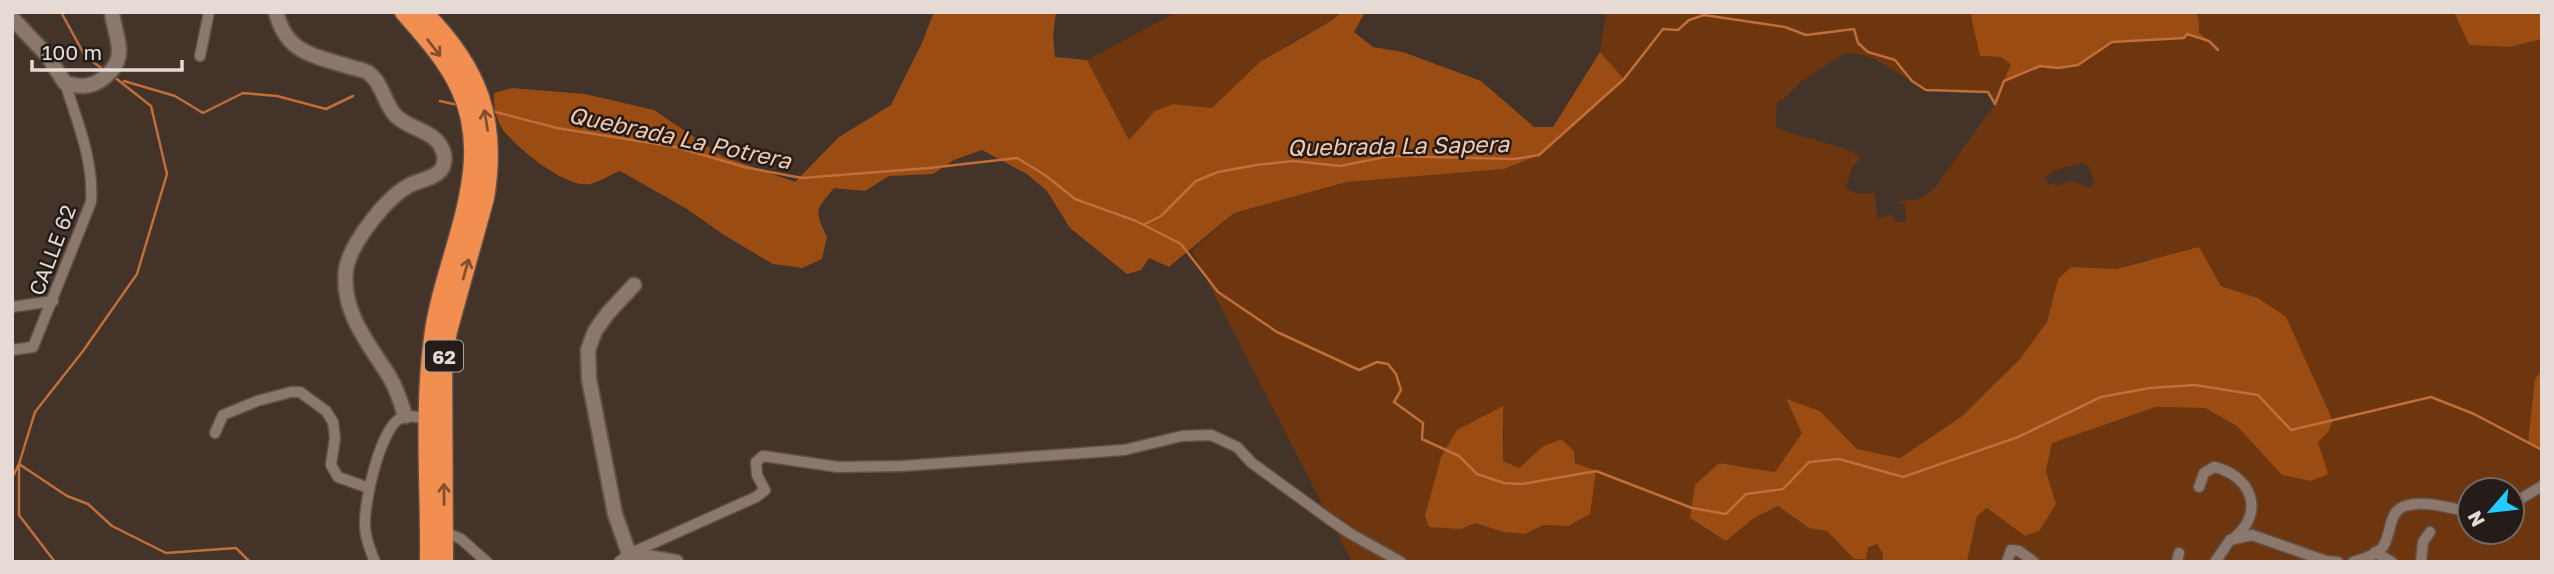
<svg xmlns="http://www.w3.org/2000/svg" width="2554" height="574" font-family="'Golos Text',sans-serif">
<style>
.green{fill:#6e360f;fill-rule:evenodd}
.forest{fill:#9a4c12}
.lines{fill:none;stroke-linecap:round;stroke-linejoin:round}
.stream{stroke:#c06e3a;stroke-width:2.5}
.street-casing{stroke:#5f5048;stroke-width:13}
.secondary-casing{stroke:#5f5048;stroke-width:18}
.highway-casing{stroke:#5f5048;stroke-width:21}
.street{stroke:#8b776c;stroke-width:10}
.secondary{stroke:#8b776c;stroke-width:14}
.highway{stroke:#f28f50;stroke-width:18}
.oneway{stroke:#815031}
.labels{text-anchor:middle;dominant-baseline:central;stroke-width:5;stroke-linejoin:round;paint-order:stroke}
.shield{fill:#241c18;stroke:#aca29c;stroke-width:2}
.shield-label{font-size:19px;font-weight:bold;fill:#e6dbd4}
.street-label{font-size:21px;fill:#e6dbd4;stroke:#241c18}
.water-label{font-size:23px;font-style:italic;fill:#f5c9b0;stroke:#241c18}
</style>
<rect width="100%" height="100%" fill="#433329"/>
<path class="green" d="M 1177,12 L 1341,12 L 1334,19 L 1292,42 L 1212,108 L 1173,104 L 1129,140 L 1087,60 Z
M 1606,12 L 1972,12 L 1971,17 L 1980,56 L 2001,57 L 2011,64 L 2005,81 L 2040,66 L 2058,68 L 2078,65 L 2112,42 L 2184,38 L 2187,34 L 2207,41 L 2199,33 L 2199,21 L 2196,12 L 2454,12 L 2469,45 L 2510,47 L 2542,39 L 2542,369 L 2535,379 L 2528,442 L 2542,450 L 2542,562 L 1967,562 L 1977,516 L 1988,508 L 2025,536 L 2056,504 L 2046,471 L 2052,443 L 2156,407 L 2205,408 L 2237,426 L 2282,475 L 2328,432 L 2258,298 L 2145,260 L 2116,269 L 2071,267 L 2058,279 L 2047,322 L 2019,360 L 1961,417 L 1900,458 L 1857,449 L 1820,411 L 1786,400 L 1803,433 L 1775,472 L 1719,463 L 1726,541 L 1754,518 L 1778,506 L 1809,528 L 1827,531 L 1854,559 L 1877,544 L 1883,554 L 1882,562 L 1352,562 L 1192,251 L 1234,213 L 1347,182 L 1504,169 L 1624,79 L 1600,52 ZM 1845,53 L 1853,53 L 1873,58 L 1926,90 L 1988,92 L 1995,104 L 1934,189 L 1920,199 L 1899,201 L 1900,204 L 1905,204 L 1906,222 L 1894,222 L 1892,215 L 1877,218 L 1875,193 L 1858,194 L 1845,188 L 1853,166 L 1858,162 L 1860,156 C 1836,142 1802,139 1776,127 L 1777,102 L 1786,97 L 1799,83 ZM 2083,163 L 2089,167 L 2095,183 L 2089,188 L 2072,181 L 2056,186 L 2054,182 L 2048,185 L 2045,177 L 2051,174 L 2051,171 ZM 1504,426 L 1503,461 L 1519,468 L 1542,447 L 1575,463 L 1568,526 L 1543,525 L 1525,534 L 1504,532 L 1475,523 L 1461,529 ZM 2470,490 L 2512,490 L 2512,532 L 2470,532 Z"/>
<path class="forest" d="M 934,12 L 1056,12 L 1053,35 L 1055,57 L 1087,60 L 1129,140 L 1155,111 L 1173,104 L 1212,108 L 1260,62 L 1334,19 L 1341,12 L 1365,12 L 1354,32 L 1373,47 L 1403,52 L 1481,81 L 1534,127 L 1553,127 L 1600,52 L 1624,79 L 1539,155 L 1504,169 L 1347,182 L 1234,213 L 1169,267 L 1149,258 L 1141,270 L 1127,274 L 1070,228 L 1047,191 L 1027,174 L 982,150 L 954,160 L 933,174 L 889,176 L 865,191 L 834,188 C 815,211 814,210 827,237 L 822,259 L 802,268 L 773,264 L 724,235 L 687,209 L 620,171 C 611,174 600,182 590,184 C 566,189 517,148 503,130 C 496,119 493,106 494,93 L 512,88 L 585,94 L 654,110 L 722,156 L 795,182 L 839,137 L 891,105 L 921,45 Z
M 1972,12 L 2196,12 L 2199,21 L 2199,33 L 2209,41 L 2188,34 L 2184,38 L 2113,42 L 2078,65 L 2058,68 L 2040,66 L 2004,81 L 2011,64 L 2001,57 L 1980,56 L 1971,17 Z
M 2454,12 L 2542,12 L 2542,39 L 2510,47 L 2469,45 Z
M 2199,247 L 2221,286 L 2258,298 L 2286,317 L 2333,421 L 2328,432 L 2318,442 L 2328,474 L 2311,481 L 2282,475 L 2237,426 L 2205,408 L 2156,407 L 2052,443 L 2046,471 L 2056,504 L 2039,531 L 2025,536 L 1987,508 L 1977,516 L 1967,562 L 1882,562 L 1883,554 L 1877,544 L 1868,548 L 1866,559 L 1854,559 L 1827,531 L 1809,528 L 1778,506 L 1754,518 L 1726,541 L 1690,518 L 1695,485 L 1719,463 L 1775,472 L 1802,433 L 1786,399 L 1820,411 L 1857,449 L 1900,458 L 1961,417 L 2019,360 L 2047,322 L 2058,279 L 2071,267 L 2116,269 Z
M 2542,369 L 2542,450 L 2528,442 L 2535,379 Z
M 1503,406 L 1503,461 L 1519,468 L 1542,447 L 1561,439 L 1574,451 L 1575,463 L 1596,471 L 1590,514 L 1568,526 L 1543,525 L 1525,534 L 1504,532 L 1475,523 L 1461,529 L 1429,527 L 1425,516 L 1441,457 L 1457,430 Z"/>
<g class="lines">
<path class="stream" d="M 61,12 L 85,56 L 104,70
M 124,81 L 175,96 L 203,113 L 243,93 L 277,96 L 326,109 L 353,96
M 440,101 L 458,105
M 492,111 L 557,128 L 676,147 L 744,167 L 802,178 L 929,168 L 1017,158 L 1045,175 L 1075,199 L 1136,221 L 1181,244 L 1218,292 L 1277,332 L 1359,370 L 1377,362 L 1388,364 L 1396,374 L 1401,390 L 1394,402 L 1423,423 L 1422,439 L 1459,456 L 1477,474 L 1504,483 L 1522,484 L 1596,471 L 1692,508 L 1726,514 L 1746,494 L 1783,489 L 1809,462 L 1839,459 L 1903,477 L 2018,437 L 2101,397 L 2150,388 L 2195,385 L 2258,395 L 2291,430 L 2431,397 L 2474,414 L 2542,450
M 1145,224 L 1161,216 L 1196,181 L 1218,172 L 1256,165 L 1294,161 L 1340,166 L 1390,156 L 1514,159 L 1539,155 L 1624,79 L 1663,29 L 1678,30 L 1689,20 L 1704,15 L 1785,27 L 1806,35 L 1854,29 L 1858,43 L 1868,52 L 1895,60 L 1912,81 L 1926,90 L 1988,92 L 1995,104 L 2004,81 L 2040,66 L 2058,68 L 2078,65 L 2112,42 L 2184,38 L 2187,34 L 2209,41 L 2218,50
M 12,478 L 19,464 L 67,496 L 88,504 L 112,526 L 166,553 L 236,548 L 250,562
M 55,562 L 19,515 L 19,464 L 35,412 L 83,351 L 137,274 L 167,174 L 151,106 L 113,76"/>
<g class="street-casing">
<path id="street" d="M 200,56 L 209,12
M 12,307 L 53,301
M 12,350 L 33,347 L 91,202 C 94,161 77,121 65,83
M 215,433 L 223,415 L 257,401 L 291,392 L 300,392 L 326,411 L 333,422 L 335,438 L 331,465 L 338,477 L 369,488
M 2199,487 L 2204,473 L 2214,467 C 2250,475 2266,511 2235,537
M 2512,504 L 2542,486
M 445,532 L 461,539 L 487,562
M 2375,552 L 2392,562
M 375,562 C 370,550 365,537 365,525 C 364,502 380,428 401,418 C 409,414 420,418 428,419
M 619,562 L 629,554 L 756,497 L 765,490 L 757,475 L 756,462 L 763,456 L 838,467 L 902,466 L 1124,450 L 1182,436 L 1211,435 L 1237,447 L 1252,463 L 1329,519 L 1351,534 L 1401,562
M 2007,562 L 2011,550 L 2019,551 L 2034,562
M 2177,562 L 2179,553
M 2215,562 L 2230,540 L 2252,535 L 2326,561 L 2338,562
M 2353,562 C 2362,559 2375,556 2382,548 C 2392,536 2387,512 2405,506 C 2426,500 2450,508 2470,512
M 2421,562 L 2423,542 L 2430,532"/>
</g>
<g class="secondary-casing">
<path id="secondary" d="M 276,12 C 286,52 311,55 347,66 C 353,68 361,69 367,72 C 382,81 384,104 396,116 C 411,131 439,130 444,155 C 445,159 444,166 441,170 C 434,178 421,180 412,184 C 388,195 350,243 346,270 C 341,312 369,344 389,376 C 397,389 401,402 405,416
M 12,18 L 47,55 L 65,83 C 70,84 76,86 82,86 C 99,86 119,69 119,51 C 119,38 113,25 112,12
M 634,285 L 608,313 L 595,331 L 588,350 L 589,379 L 615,514 L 629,554 L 676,562"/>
</g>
<g class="highway-casing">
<path id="highway" d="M 404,12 C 425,36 447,60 460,89 C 498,169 443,257 433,338 C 423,412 430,487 429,562
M 423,12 C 479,68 498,120 485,198 L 448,331 L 443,358 L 444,562"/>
</g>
<use href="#street" class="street"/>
<use href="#secondary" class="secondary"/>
<use href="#highway" class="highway"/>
</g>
<defs><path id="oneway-shaft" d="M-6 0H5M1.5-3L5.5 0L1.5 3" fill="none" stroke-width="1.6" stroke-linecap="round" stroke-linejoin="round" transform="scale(1.75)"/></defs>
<g class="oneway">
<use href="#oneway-shaft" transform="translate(434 48) rotate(52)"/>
<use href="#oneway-shaft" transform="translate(486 120) rotate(-99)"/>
<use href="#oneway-shaft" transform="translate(466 269) rotate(-74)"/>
<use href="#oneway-shaft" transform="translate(444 494) rotate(-91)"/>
</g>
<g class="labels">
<rect class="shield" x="425" y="340.5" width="38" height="31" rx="5"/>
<g class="shield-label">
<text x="444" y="356">62</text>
</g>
<g class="street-label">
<text transform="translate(52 250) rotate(-69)">CALLE 62</text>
</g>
<g class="water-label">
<text transform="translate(680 137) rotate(12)">Quebrada La Potrera</text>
<text transform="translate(1398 145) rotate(-1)">Quebrada La Sapera</text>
</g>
</g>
<rect width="2554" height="574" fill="none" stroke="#e6dbd4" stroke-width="28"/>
<g transform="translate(2491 511) rotate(242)"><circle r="33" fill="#241c18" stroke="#726863" stroke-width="2"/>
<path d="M0-5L12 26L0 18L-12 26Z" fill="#24c9fe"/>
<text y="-10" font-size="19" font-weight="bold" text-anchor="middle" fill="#e6dbd4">N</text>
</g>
<path d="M32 60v10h150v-10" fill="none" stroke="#e6dbd4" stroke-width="3.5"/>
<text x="42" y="60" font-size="21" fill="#e6dbd4" stroke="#241c18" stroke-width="5" paint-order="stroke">100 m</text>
</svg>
